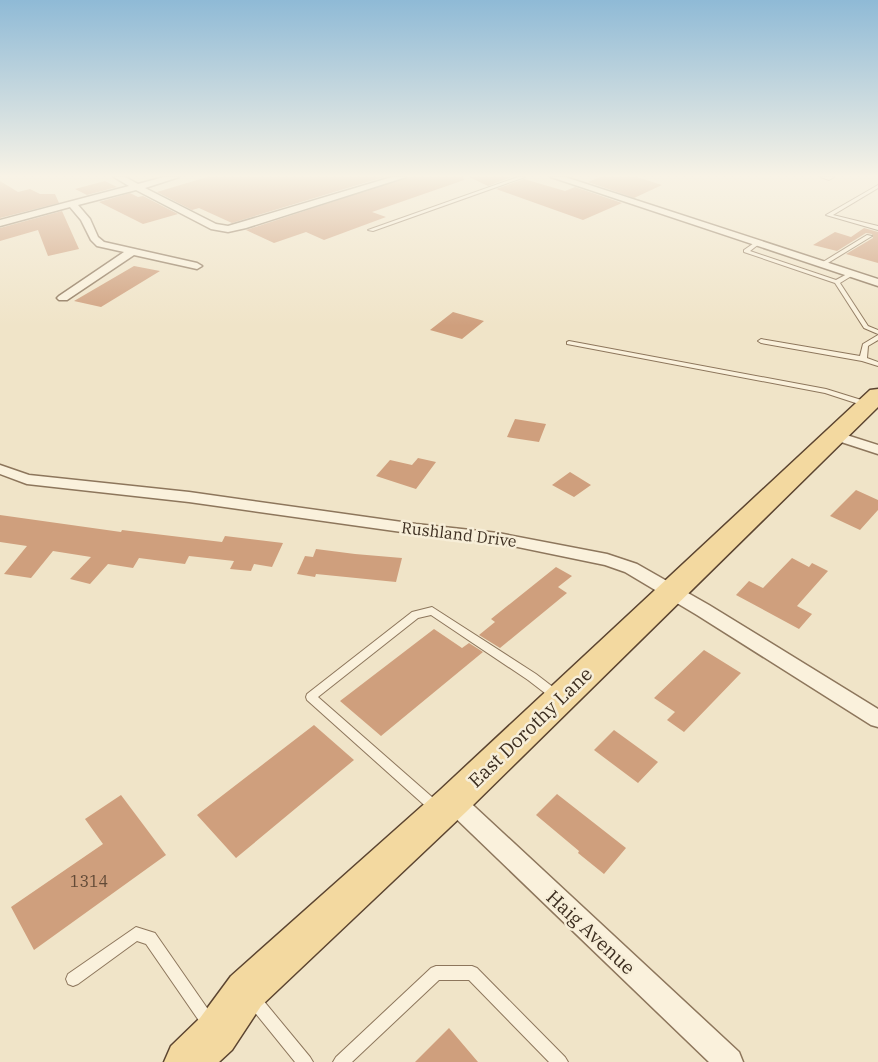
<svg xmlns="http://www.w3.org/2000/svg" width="878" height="1062" font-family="'IBM Plex Serif',serif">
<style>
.building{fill:#cf9f7d}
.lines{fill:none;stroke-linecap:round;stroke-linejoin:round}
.lane-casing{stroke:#8d765c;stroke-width:2}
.street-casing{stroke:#8d765c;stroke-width:3}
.primary-casing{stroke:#5b4430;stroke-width:3}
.lane{fill:#faf1dc;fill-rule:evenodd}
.street{fill:#faf1dc;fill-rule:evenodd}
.primary{fill:#f3d9a0;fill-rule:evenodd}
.labels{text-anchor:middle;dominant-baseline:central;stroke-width:5;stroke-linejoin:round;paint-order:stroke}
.street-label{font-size:16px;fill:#3d2e20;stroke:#f7eed8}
.near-number-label{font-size:16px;fill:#624a37}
.near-street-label{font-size:19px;fill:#3d2e20;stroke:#f7eed8}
</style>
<rect width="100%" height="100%" fill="#f0e4c8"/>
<path class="building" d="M 207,177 L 384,177 L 232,223 L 199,208 L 192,210 L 157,192 Z
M 408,177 L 463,177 L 464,180 L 372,212 L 386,217 L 324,240 L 306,232 L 274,243 L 246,230 Z
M 469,177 L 511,177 L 488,186 Z
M 600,177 L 637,177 L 662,185 L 634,198 L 588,182 Z
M 524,179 L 565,191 L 575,187 L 622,203 L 583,220 L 496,189 Z
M 0,181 L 18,192 L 30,189 L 40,194 L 55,194 L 59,203 L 0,218 Z
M 105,181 L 117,187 L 87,195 L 75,189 Z
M 130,193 L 138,197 L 143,196 L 178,214 L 143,224 L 99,202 Z
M 62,211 L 79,249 L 48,256 L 38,230 L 0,241 L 0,228 Z
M 864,228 L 878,232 L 878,263 L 846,254 L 873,238 L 872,234 L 866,233 L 837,251 L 813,245 L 835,232 L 851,237 Z
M 134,266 L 160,271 L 101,307 L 74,301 Z
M 453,312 L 484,321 L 462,339 L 430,330 Z
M 515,419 L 546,424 L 539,442 L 507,437 Z
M 418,458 L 436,462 L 416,489 L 376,476 L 390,460 L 412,465 Z
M 570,472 L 591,485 L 574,497 L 552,485 Z
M 856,490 L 878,500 L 878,510 L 860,530 L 830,516 Z
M 0,515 L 121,532 L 122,530 L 222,542 L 225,536 L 283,543 L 272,567 L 254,564 L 251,571 L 230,569 L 234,561 L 189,556 L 185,564 L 139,558 L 133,568 L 108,564 L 90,584 L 70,579 L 91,557 L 53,551 L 31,578 L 4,574 L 27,546 L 0,542 Z
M 316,549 L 355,554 L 402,558 L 396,582 L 316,574 L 315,577 L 297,574 L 305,556 L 313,557 Z
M 792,558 L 809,567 L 812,563 L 828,571 L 797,606 L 812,614 L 799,629 L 736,595 L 749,581 L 763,588 Z
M 556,567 L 572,576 L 558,587 L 567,593 L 500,648 L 479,635 L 495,622 L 491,619 Z
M 434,629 L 462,648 L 469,643 L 483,652 L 381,736 L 340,701 Z
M 704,650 L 741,673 L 684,732 L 667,720 L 675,712 L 654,698 Z
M 314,725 L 354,760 L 236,858 L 197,815 Z
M 614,730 L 658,762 L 638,783 L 594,750 Z
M 557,794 L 626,848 L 604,874 L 578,853 L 579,851 L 536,815 Z
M 121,795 L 166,855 L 34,950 L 11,907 L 103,844 L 85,819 Z
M 449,1028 L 478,1062 L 415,1062 Z"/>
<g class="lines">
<g class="lane-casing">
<path id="lane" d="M 518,177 L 525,177 L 373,231 L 368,230 Z
M 821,177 L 834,177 L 829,180 Z
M 878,185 L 878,188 L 833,215 L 878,226 L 878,230 L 826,215 Z
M 867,235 L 872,236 L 823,266 L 818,265 Z
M 757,241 L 760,243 L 759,244 L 750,251 L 836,280 L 849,273 L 853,273 L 853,275 L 840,283 L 868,326 L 878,330 L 878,334 L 864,328 L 835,283 L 744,252 L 744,250 Z
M 878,335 L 878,340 L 868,346 L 867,358 L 878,362 L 878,366 L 862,361 L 761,343 L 758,341 L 761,339 L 860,356 L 863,344 Z
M 569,341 L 826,389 L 871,403 L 872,405 L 868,407 L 825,393 L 567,344 L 567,342 Z
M 432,607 L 536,674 L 562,694 L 563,697 L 562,700 L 558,701 L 554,700 L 528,680 L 431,615 L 418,618 L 318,697 L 440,804 L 442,808 L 440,812 L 436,813 L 432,812 L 307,700 L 306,697 L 307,694 L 412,612 Z
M 136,927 L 155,933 L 214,1018 L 216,1023 L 214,1028 L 209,1030 L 204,1028 L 146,944 L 137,941 L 78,984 L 73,986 L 68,984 L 66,979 L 68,974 Z
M 436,966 L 472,966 L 477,968 L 565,1057 L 568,1062 L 549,1062 L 469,980 L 439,980 L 352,1062 L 333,1062 L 336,1057 L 431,968 Z
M 253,992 L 258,994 L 310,1057 L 313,1062 L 295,1062 L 248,1004 L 246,999 L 248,994 Z"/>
</g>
<g class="street-casing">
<path id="street" d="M 114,177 L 125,177 L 138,184 L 164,177 L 179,177 L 145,188 L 216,224 L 228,226 L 392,177 L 406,177 L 246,228 L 228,232 L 211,229 L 136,190 L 78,205 L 90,219 L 98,237 L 104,242 L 197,263 L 202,266 L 197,269 L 134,255 L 67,300 L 59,300 L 57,298 L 59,296 L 124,252 L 97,246 L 91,240 L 81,220 L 70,207 L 0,226 L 0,220 L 129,186 Z
M 551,177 L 565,177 L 878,279 L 878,286 Z
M 837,432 L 878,445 L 878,454 L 832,439 L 830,436 L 832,433 Z
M 0,465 L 29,475 L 189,492 L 416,524 L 498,533 L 607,554 L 637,564 L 709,605 L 878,709 L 878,727 L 871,725 L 697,615 L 625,572 L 605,565 L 498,543 L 416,534 L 189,502 L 27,484 L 0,474 Z
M 453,791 L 461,794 L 739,1052 L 743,1062 L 709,1062 L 445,808 L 442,801 L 445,794 Z"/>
</g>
<g class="primary-casing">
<path id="primary" d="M 878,389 L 878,407 L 466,812 L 261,1006 L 232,1050 L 219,1062 L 164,1062 L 171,1046 L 200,1018 L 231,976 L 440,790 L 870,390 Z"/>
</g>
<use href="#lane" class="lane"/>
<use href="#street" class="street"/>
<use href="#primary" class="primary"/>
</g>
<linearGradient id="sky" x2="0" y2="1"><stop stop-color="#8fbad6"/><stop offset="0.54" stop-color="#f8f3e6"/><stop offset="1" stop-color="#f8f3e6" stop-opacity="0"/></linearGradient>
<rect width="878" height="326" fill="url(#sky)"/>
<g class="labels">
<g class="street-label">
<text transform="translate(459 534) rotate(7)">Rushland Drive</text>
</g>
<g class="near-number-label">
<text x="89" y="881">1314</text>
</g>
<g class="near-street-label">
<text transform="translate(530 727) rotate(-44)">East Dorothy Lane</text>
<text transform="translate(591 932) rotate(43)">Haig Avenue</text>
</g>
</g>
</svg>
